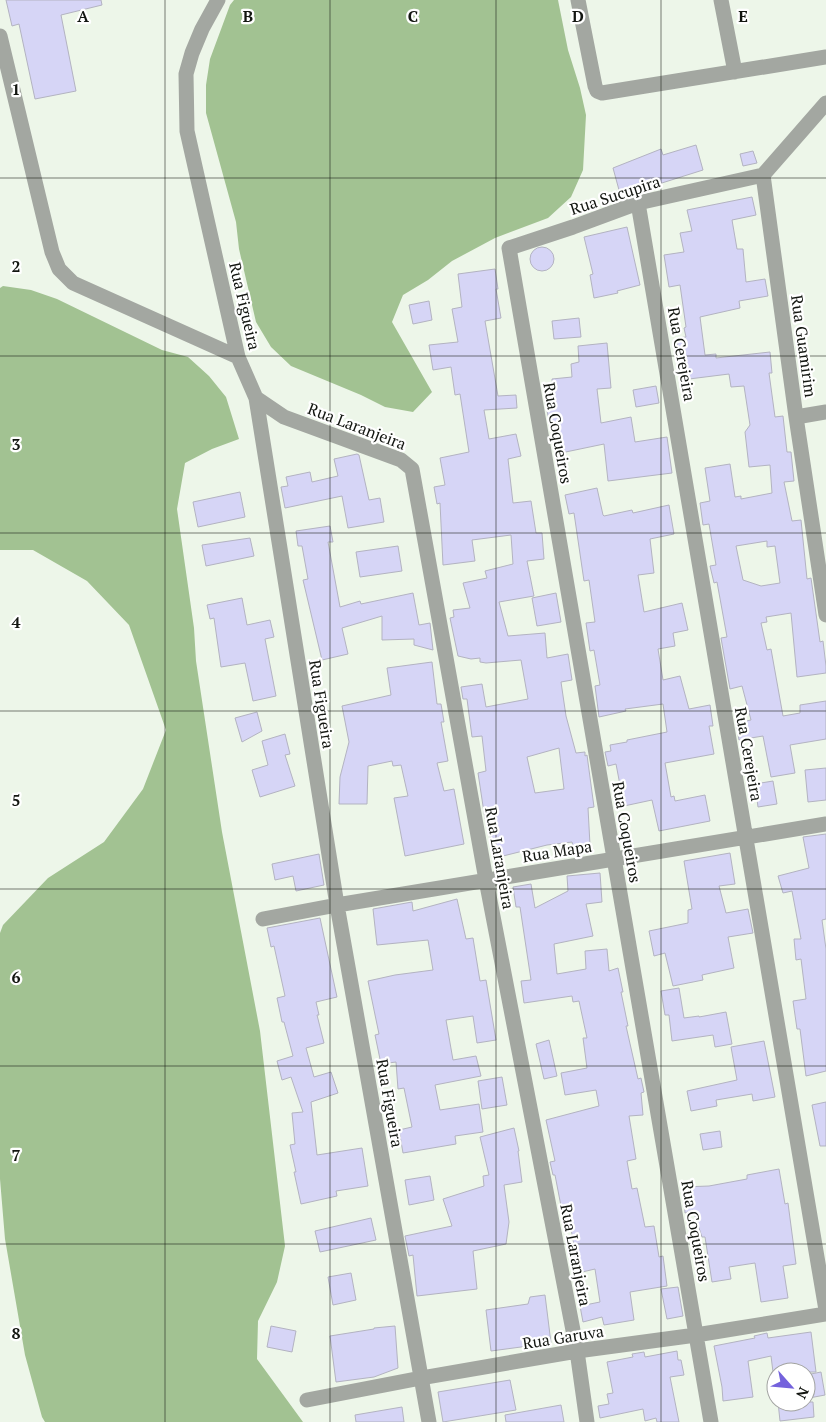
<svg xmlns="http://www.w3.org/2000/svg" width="826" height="1422" font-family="'PT Serif',serif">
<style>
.forest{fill:#a2c292}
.building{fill:#d6d5f6;stroke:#b3b3c1;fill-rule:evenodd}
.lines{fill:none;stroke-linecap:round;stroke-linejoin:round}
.minor{stroke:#a3a7a1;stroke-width:15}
.grid{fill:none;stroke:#131611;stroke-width:1;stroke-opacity:0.55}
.labels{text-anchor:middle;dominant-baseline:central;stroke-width:4.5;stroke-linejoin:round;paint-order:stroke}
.street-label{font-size:16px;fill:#131611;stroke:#fff}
.grid-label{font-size:16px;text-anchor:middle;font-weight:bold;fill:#131611;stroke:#fff;stroke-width:4.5;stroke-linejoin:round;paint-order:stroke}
</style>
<rect width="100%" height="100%" fill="#edf6e9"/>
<path class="forest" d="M 234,0 L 558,0 L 568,50 L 580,88 L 586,115 L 583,170 L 571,197 L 548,218 L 495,238 L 452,261 L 428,280 L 403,295 L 392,322 L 432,392 L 413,412 L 385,407 L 361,395 L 291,366 L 271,347 L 256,322 L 239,249 L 236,222 L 206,113 L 206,85 L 210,59 L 230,5 Z
M 3,286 L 31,290 L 57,299 L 162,350 L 188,357 L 209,376 L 226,397 L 239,439 L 212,449 L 185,463 L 177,509 L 194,628 L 196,661 L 222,832 L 260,1031 L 285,1246 L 277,1282 L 258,1321 L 257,1359 L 303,1422 L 45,1422 L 42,1417 L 25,1355 L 5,1239 L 0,1179 L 0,933 L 3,925 L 48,878 L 104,842 L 143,789 L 166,730 L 129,625 L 87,581 L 33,550 L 0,550 L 0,288 Z"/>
<path class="building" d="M 6,0 L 101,0 L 102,5 L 61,15 L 76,91 L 35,99 L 19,24 L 12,26 Z
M 696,145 L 703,170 L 646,188 L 645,183 L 619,190 L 613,168 L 661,149 L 663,155 Z
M 753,151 L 757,163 L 743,166 L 740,154 Z
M 752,197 L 756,215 L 732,220 L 737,249 L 743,249 L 746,282 L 765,279 L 768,296 L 739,301 L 740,308 L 700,317 L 705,355 L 716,354 L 716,358 L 770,352 L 772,373 L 769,373 L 775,417 L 783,416 L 787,452 L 791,452 L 794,481 L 784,482 L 792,521 L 801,520 L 807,579 L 811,578 L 820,642 L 823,641 L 826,666 L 826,673 L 797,677 L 791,613 L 766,617 L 767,622 L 761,623 L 767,650 L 771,649 L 783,716 L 800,713 L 800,705 L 826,701 L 826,739 L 790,745 L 795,773 L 771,777 L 763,736 L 739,740 L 736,723 L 751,720 L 742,686 L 730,689 L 721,638 L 727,637 L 717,582 L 714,583 L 710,566 L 716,565 L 709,524 L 703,525 L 700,503 L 710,501 L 705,468 L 730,464 L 735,497 L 741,496 L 741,499 L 772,493 L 770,465 L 749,467 L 745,432 L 750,425 L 744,386 L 731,387 L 729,374 L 681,380 L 677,338 L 686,337 L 684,328 L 686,327 L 680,285 L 669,287 L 664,255 L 684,252 L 680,233 L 692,231 L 687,210 ZM 767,541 L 767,547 L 775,546 L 780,583 L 761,586 L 743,580 L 736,546 Z
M 627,227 L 640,285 L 617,291 L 618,293 L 594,298 L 590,275 L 593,274 L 584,237 Z
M530 259a12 12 0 1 1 24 0a12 12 0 1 1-24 0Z
M 495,269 L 498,289 L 496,289 L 501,318 L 485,321 L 498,396 L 516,395 L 517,408 L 484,410 L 489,439 L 516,434 L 521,456 L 508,459 L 513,503 L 531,501 L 536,533 L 542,533 L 544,559 L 527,561 L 534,596 L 499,602 L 508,636 L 545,633 L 547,658 L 568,654 L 572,680 L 561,682 L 566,716 L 576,753 L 585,752 L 585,756 L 587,755 L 594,807 L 588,808 L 590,845 L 573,846 L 572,842 L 547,845 L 495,858 L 486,819 L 485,819 L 478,773 L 486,771 L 482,736 L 472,737 L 467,699 L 463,699 L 461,687 L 482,684 L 486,707 L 528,699 L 521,660 L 486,663 L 480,662 L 480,658 L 471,659 L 458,656 L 450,618 L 454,617 L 453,610 L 470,608 L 463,583 L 487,578 L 485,571 L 513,564 L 511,535 L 472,540 L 475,561 L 443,565 L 440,503 L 437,504 L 434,487 L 445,485 L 440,458 L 469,452 L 460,394 L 455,395 L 451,367 L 433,370 L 429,345 L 458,342 L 452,309 L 462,307 L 458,274 ZM 559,748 L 564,789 L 535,793 L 527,757 Z
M 429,301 L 432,320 L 413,324 L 409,305 Z
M 579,318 L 581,337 L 554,339 L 552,321 Z
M 607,343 L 611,388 L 597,389 L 601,423 L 631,417 L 635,442 L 667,437 L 672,473 L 608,481 L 604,444 L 556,454 L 545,401 L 554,400 L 552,379 L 572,377 L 571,364 L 579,362 L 578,346 Z
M 656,386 L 659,403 L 636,407 L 633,390 Z
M 357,454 L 359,455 L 369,500 L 380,498 L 384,522 L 348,528 L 342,496 L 285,508 L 281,487 L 288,486 L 286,477 L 310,472 L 312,482 L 338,476 L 334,459 Z
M 597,488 L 603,515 L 604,516 L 632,510 L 633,513 L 669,505 L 674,534 L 650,539 L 654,573 L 638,575 L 644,612 L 682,603 L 688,630 L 673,633 L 675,646 L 658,649 L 663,680 L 680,676 L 689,709 L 710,705 L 713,726 L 709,726 L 714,754 L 665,763 L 671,797 L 674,796 L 675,801 L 705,795 L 710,821 L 659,831 L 652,800 L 624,806 L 616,764 L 608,766 L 605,752 L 611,751 L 610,745 L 627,742 L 627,740 L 667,732 L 663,704 L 625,709 L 626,711 L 599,717 L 595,686 L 600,685 L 594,650 L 590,651 L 586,623 L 595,622 L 589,580 L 584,581 L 574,513 L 569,514 L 565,495 Z
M 240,492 L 245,517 L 198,527 L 193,502 Z
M 330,526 L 333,542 L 328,542 L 340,607 L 360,601 L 361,604 L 413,593 L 419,625 L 430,623 L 433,650 L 414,645 L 414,639 L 382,640 L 382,616 L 342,628 L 348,654 L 322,660 L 303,580 L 308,579 L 302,546 L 298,546 L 296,531 Z
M 250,538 L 254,556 L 206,566 L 202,545 Z
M 398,546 L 402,571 L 360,577 L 356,552 Z
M 556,593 L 561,622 L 537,626 L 532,598 Z
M 242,598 L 247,625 L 270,620 L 274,637 L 265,639 L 276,696 L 253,701 L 245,663 L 221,667 L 214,618 L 210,619 L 207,605 Z
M 432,662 L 437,704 L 441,704 L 444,722 L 441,722 L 448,761 L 437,763 L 444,791 L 454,789 L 464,844 L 405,856 L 394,798 L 408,796 L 401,765 L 393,766 L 392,761 L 368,766 L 367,804 L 339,804 L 340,777 L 349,742 L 342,706 L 391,695 L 387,668 Z
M 257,712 L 262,731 L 242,742 L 235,718 Z
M 285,734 L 290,754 L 285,755 L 295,786 L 260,797 L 252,770 L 268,765 L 262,741 Z
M 826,768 L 826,800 L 808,802 L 805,770 Z
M 773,781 L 777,804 L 758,807 L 755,784 Z
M 826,834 L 826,919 L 822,920 L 826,949 L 826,1071 L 806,1076 L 800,1029 L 797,1029 L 793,1001 L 806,999 L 801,959 L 796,960 L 794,939 L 801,939 L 792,891 L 783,893 L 778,876 L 809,868 L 803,837 Z
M 730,853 L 735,884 L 719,886 L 726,913 L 748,909 L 753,933 L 728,937 L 734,968 L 702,975 L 703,980 L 673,986 L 665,953 L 654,956 L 649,931 L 688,923 L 688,910 L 692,909 L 684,861 Z
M 319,854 L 324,885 L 296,891 L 293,876 L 275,880 L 272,864 Z
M 600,873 L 602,902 L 586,904 L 593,936 L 554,944 L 557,974 L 586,969 L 585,951 L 607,949 L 609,971 L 618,968 L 623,992 L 621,992 L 628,1026 L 626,1026 L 638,1079 L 641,1078 L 644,1092 L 641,1093 L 643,1115 L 629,1116 L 636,1159 L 627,1161 L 632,1189 L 637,1188 L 645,1227 L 654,1226 L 659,1257 L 663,1256 L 667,1286 L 630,1292 L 634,1320 L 604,1325 L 602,1317 L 583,1322 L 580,1306 L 600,1302 L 595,1269 L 578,1273 L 573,1253 L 575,1252 L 567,1205 L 561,1206 L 555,1175 L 553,1175 L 550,1162 L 555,1161 L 546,1120 L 599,1106 L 596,1090 L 565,1095 L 561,1073 L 587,1068 L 583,1038 L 587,1038 L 579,1001 L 573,1002 L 572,996 L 524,1003 L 521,981 L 531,980 L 520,907 L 516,907 L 513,887 L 531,884 L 535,908 L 568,891 L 567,876 Z
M 457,899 L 466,939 L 473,938 L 480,981 L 486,980 L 496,1040 L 477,1043 L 473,1016 L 446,1020 L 453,1060 L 476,1056 L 481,1076 L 435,1085 L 440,1110 L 479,1104 L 483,1132 L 455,1136 L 456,1144 L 403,1153 L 399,1130 L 412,1127 L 404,1088 L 398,1089 L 396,1062 L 381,1064 L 375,1035 L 379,1034 L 368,981 L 395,975 L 433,970 L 428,940 L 377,945 L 373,909 L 412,902 L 413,911 Z
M 320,918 L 337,997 L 316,1002 L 319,1015 L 317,1015 L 324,1043 L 306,1048 L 314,1077 L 331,1072 L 338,1093 L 311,1102 L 317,1155 L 362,1148 L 368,1186 L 336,1191 L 337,1196 L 301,1204 L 294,1172 L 296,1172 L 290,1145 L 295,1144 L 292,1113 L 303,1112 L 291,1077 L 282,1080 L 277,1061 L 293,1056 L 284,1022 L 282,1022 L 277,998 L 285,996 L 274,946 L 271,947 L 267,928 Z
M 679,988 L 684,1018 L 699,1016 L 699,1017 L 726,1012 L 732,1044 L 715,1047 L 713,1035 L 672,1041 L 669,1015 L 665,1015 L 661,991 Z
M 549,1040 L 557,1076 L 544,1079 L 536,1044 Z
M 764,1041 L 775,1097 L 753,1101 L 752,1094 L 716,1100 L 717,1106 L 691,1111 L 687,1091 L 737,1080 L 731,1047 Z
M 502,1077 L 507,1105 L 482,1109 L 478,1081 Z
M 826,1102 L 826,1146 L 820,1146 L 812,1105 Z
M 514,1128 L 519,1151 L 518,1151 L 522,1182 L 504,1185 L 509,1222 L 506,1244 L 473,1251 L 477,1289 L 417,1296 L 413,1255 L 409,1256 L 405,1236 L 452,1226 L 443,1199 L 484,1186 L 483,1176 L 489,1175 L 480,1137 Z
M 720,1131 L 722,1147 L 703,1150 L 700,1134 Z
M 779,1169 L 785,1204 L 788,1203 L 796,1264 L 783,1266 L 788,1298 L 761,1302 L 755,1263 L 729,1267 L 731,1279 L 712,1282 L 705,1237 L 702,1237 L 693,1210 L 685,1213 L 683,1187 L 709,1186 L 747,1179 L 747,1175 Z
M 430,1176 L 434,1200 L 409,1205 L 405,1180 Z
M 371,1218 L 376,1240 L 320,1252 L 315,1231 Z
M 351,1273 L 356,1300 L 333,1305 L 328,1277 Z
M 678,1287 L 683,1316 L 667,1319 L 661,1289 Z
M 545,1295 L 551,1343 L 491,1351 L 486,1310 L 528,1304 L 530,1297 Z
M 271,1326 L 296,1331 L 292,1352 L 267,1347 Z
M 395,1326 L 398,1368 L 374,1377 L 336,1382 L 330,1336 L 374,1329 L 374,1328 Z
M 811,1332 L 816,1372 L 773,1372 L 771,1356 L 748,1361 L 753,1397 L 723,1401 L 722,1387 L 714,1346 L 755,1338 L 754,1336 L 767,1333 L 768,1338 Z
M 677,1351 L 678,1360 L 681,1360 L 684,1375 L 670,1377 L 679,1422 L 657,1422 L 656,1418 L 645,1421 L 643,1409 L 600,1418 L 598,1406 L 609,1404 L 607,1394 L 613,1393 L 607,1362 L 633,1357 L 632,1354 L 644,1352 L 645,1357 Z
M 821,1372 L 825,1395 L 809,1398 L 806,1375 Z
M 510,1380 L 516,1410 L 443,1422 L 438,1392 Z
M 778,1402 L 813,1402 L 814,1417 L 780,1421 Z
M 561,1405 L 564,1422 L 506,1422 L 505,1415 Z
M 402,1407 L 404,1422 L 356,1422 L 355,1415 Z"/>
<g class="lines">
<path class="minor" d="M 218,0 L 202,29 L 192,53 L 186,74 L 187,131 L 238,357 L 256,398 L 337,905 L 429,1422
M 578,0 L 595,86 L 597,91 L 602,93 L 826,57
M 721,0 L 735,72
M 0,36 L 52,252 L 59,269 L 73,283 L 238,357
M 826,103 L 763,175 L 796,417 L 826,615
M 638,203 L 826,1310
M 256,398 L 284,417 L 401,460 L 412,469 L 486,880 L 577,1351 L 587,1422
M 796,417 L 826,412
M 263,919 L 337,905 L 826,824
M 307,1400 L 421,1378 L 577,1351 L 696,1335 L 826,1314
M 711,1422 L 509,248 L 573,227 L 638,203 L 763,175"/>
</g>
<path class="grid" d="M 165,0 L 165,1422M 330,0 L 330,1422M 496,0 L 496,1422M 661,0 L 661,1422M 0,178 L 826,178M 0,356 L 826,356M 0,533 L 826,533M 0,711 L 826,711M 0,889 L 826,889M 0,1066 L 826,1066M 0,1244 L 826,1244"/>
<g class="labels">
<g class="street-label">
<text transform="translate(615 195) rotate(-18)">Rua Sucupira</text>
<text transform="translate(245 306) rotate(77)">Rua Figueira</text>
<text transform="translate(804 346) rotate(82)">Rua Guamirim</text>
<text transform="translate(682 354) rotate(80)">Rua Cerejeira</text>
<text transform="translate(357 426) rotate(21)">Rua Laranjeira</text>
<text transform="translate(558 433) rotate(80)">Rua Coqueiros</text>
<text transform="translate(322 704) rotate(81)">Rua Figueira</text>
<text transform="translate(749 754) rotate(80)">Rua Cerejeira</text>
<text transform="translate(627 832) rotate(80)">Rua Coqueiros</text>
<text transform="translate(557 851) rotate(-9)">Rua Mapa</text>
<text transform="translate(500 858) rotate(80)">Rua Laranjeira</text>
<text transform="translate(390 1103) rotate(80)">Rua Figueira</text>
<text transform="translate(696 1231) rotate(80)">Rua Coqueiros</text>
<text transform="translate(576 1255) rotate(79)">Rua Laranjeira</text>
<text transform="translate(563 1337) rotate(-9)">Rua Garuva</text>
</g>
</g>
<g class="grid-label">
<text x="83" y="22">A</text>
<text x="248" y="22">B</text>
<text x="413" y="22">C</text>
<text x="578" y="22">D</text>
<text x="743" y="22">E</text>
<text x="16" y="95">1</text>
<text x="16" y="272">2</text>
<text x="16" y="450">3</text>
<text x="16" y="628">4</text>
<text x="16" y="806">5</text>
<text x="16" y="983">6</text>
<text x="16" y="1161">7</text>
<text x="16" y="1339">8</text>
</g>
<g transform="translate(791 1387) rotate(117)"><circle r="24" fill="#ffffff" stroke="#a1a2a0"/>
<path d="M0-4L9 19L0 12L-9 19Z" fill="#7462dc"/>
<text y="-8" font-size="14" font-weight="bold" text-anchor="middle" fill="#131611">N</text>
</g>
</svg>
